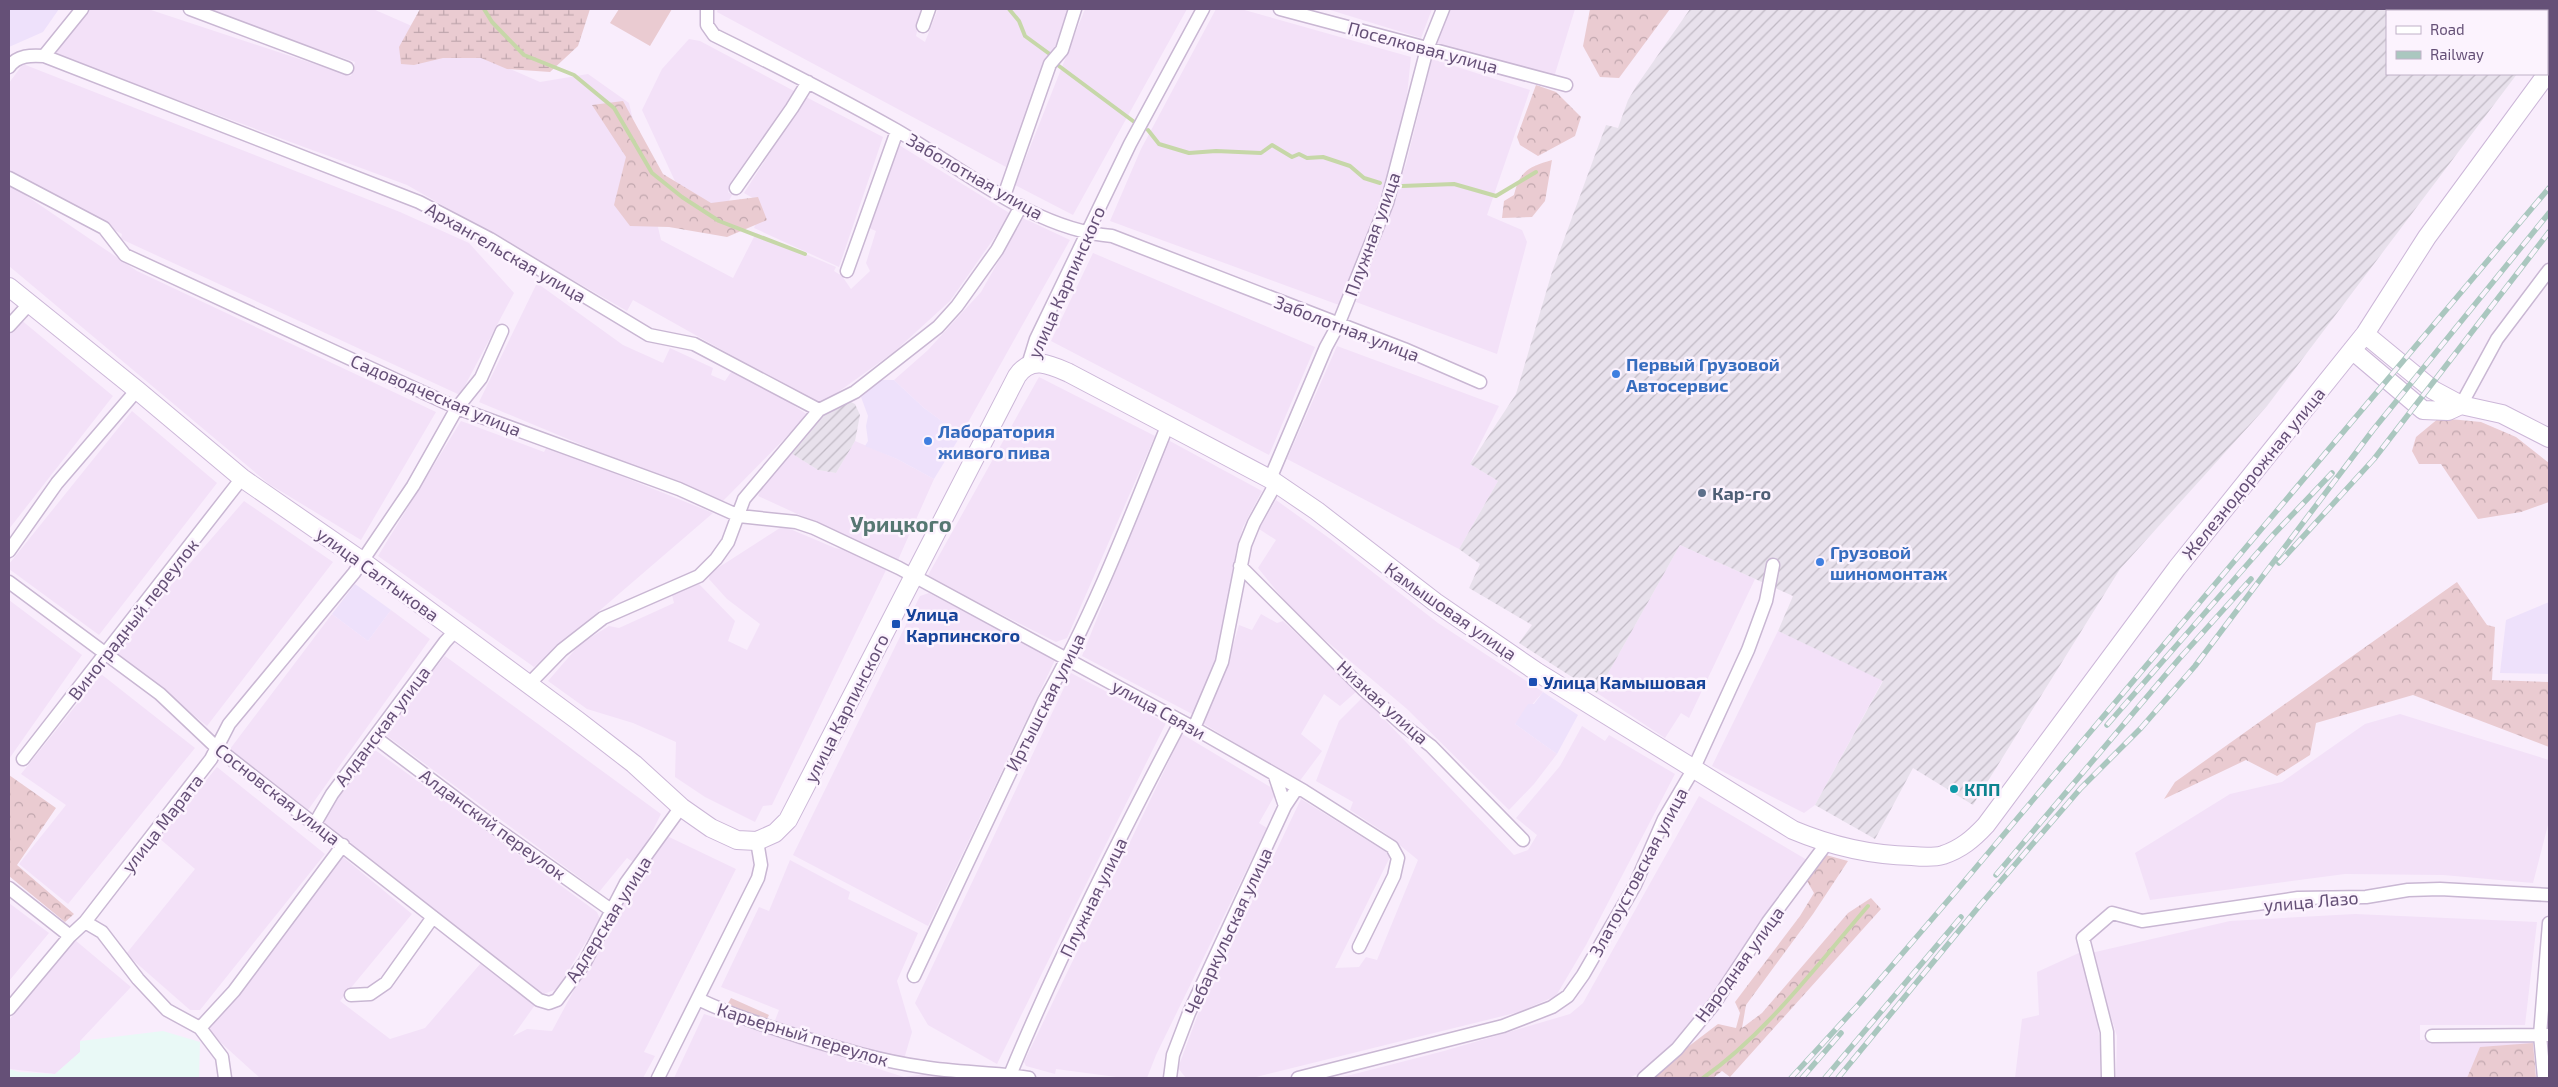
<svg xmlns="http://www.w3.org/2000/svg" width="2558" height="1087" font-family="'Exo 2',sans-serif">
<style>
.residential{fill:#f3e1f8}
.commercial{fill:#eee1fb}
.industrial{fill:url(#industrial-furrows)}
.education{fill:#e9f9f6}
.green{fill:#eacbd1}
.forest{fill:url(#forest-crowns)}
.wetland{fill:url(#wetland-marsh)}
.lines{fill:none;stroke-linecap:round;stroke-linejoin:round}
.stream{stroke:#c6d7a8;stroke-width:4}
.street-casing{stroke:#c9b7d3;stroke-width:15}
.secondary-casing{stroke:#ccb7d8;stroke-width:20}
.street{stroke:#fff;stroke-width:12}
.secondary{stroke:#fff;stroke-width:18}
.rail-casing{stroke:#aac7bf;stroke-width:5.5}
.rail{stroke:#fcf3fe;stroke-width:4;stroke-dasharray:11;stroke-linecap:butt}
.shop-dot{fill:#3f7fe0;stroke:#fcf3fe;stroke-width:2}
.service-dot{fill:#5c6f8a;stroke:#fcf3fe;stroke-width:2}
.transit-dot{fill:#1a4fb4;stroke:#fcf3fe;stroke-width:2}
.culture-dot{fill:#0f9aa8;stroke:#fcf3fe;stroke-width:2}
.labels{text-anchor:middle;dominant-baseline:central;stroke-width:5;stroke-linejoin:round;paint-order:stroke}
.street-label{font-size:18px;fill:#655077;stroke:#fcf3fe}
.shop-label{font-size:18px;font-weight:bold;fill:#366cbe;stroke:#fcf3fe;text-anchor:start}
.service-label{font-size:18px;font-weight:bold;fill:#4e5e75;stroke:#fcf3fe;text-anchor:start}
.transit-label{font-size:18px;font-weight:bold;fill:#164399;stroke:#fcf3fe;text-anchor:start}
.culture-label{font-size:18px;font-weight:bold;fill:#0d838f;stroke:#fcf3fe;text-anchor:start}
.district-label{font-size:22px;font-weight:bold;fill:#567772;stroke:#fcf3fe}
</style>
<defs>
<pattern id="industrial-furrows" width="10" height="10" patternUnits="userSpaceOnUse" patternTransform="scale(1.25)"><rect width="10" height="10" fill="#e8e1ec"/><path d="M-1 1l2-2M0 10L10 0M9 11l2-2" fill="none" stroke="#c0b9c4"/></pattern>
<pattern id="forest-crowns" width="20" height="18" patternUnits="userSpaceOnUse" patternTransform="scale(1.25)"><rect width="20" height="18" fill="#eacbd1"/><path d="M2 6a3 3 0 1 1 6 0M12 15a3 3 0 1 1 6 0" fill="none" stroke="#c1a7ae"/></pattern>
<pattern id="wetland-marsh" width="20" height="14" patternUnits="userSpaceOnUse" patternTransform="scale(1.25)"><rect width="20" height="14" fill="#eacbd1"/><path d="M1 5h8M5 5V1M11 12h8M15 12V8" fill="none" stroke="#c1a7ae"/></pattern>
</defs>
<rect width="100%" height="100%" fill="#f9edfc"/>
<path class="residential" d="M 90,9 L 148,9 L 351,76 L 355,62 L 201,9 L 373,9 L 540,82 L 588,74 L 629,103 L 661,240 L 733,278 L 756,233 L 836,267 L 834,271 L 842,276 L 851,289 L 870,271 L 866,263 L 876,231 L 869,228 L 899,145 L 1011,214 L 950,301 L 894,352 L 820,405 L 633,300 L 627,311 L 407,185 L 53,54 Z
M 718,9 L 922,9 L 916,36 L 925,42 L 938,9 L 1068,9 L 1054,50 L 1043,66 L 1006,167 L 717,12 Z
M 1085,9 L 1187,9 L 1073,215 L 1015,185 Z
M 1216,9 L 1241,9 L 1411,57 L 1406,105 L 1382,199 L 1339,305 L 1110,221 L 1141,149 Z
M 1327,9 L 1432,9 L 1421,38 Z
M 1448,9 L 1575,9 L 1554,77 L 1434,44 Z
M 689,39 L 700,41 L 796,92 L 728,192 L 732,195 L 721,216 L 680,192 L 642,110 L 662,69 Z
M 1432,59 L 1530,90 L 1487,215 L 1522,230 L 1527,242 L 1497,354 L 1356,302 L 1406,164 Z
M 23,64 L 400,212 L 469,243 L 514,293 L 460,395 L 121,239 L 122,234 L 9,174 L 9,83 Z
M 806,97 L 883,137 L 839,267 L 754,228 L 762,209 L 758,201 L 744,193 Z
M 9,184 L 137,271 L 436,412 L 361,540 L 269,484 L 9,266 Z
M 1023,218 L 1070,240 L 961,435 L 924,408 L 894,380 L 928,350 L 981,292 Z
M 1093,253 L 1315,347 L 1269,455 L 1051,341 Z
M 537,283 L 623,345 L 663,363 L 670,348 L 713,368 L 711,375 L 725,381 L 731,372 L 781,397 L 808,415 L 721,503 L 479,402 Z
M 20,319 L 113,396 L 9,529 L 9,334 Z
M 1337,346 L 1499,406 L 1470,464 L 1498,481 L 1459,549 L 1287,459 Z
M 1039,377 L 1155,436 L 1067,638 L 1056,642 L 927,577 Z
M 132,411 L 217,483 L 99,635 L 9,569 L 9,564 Z
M 461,421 L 544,452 L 547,446 L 713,513 L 534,667 L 378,556 Z
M 1168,440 L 1262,491 L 1243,527 L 1236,551 L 1223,628 L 1223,643 L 1194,715 L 1082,656 Z
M 855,441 L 897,459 L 934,479 L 898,560 L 758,496 L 768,475 L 791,453 L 818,470 L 836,473 Z
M 1276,500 L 1329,538 L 1438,623 L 1543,692 L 1515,724 L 1557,754 L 1534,784 L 1509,810 L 1407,709 L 1298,617 L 1258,568 L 1276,540 L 1259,529 Z
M 244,501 L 333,562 L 207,726 L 114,651 Z
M 783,526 L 835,548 L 854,551 L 887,568 L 772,805 L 763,806 L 755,822 L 705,797 L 675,777 L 676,742 L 633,723 L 587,709 L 548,681 L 580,644 L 609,626 L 619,628 L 674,603 L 672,595 L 699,584 L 735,621 L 728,641 L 747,650 L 760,624 L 727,599 L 709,579 L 710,573 Z
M 1680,545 L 1755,579 L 1689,718 L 1681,713 L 1665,738 L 1597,693 Z
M 929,593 L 1055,660 L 928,926 L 793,855 L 920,596 Z
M 9,600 L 82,655 L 9,759 Z
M 391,610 L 430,639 L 308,810 L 230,749 L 332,614 L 368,641 Z
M 1261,614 L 1277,623 L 1283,621 L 1357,691 L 1340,706 L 1324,694 L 1301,734 L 1322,751 L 1299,782 L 1201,722 L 1230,656 L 1239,625 L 1252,630 Z
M 1778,631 L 1883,680 L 1815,805 L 1804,813 L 1712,766 Z
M 445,656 L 661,814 L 636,864 L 627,858 L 599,892 L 383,733 Z
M 1071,673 L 1166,723 L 997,1064 L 928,1025 L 915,1003 Z
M 101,674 L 195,748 L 68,904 L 19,864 L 66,805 L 21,774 Z
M 1363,697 L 1514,855 L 1528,850 L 1537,835 L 1516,818 L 1560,766 L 1582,726 L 1605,741 L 1609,735 L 1675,774 L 1586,945 L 1556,996 L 1519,1012 L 1252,1078 L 1186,1078 L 1178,1068 L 1198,1014 L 1301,799 L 1391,855 L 1335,968 L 1359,967 L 1366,957 L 1377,960 L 1418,860 L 1385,833 L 1350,810 L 1353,802 L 1316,781 L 1339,721 Z
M 2400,714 L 2549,760 L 2549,821 L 2533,883 L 2443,875 L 2345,874 L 2150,900 L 2135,853 L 2230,794 L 2282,782 L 2365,724 Z
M 1182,734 L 1277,791 L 1259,823 L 1267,828 L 1156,1055 L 1147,1078 L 1124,1078 L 1056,1069 L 1055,1074 L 1026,1066 L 1024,1062 Z
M 371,747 L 597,912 L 600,919 L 557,989 L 541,995 L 319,819 Z
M 217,767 L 325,854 L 200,1010 L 190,1010 L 126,954 L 195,869 L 159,838 Z
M 1699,796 L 1807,860 L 1706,1002 L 1651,1069 L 1628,1078 L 1339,1078 L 1444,1051 L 1570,1014 L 1583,1003 Z
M 667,836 L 736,869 L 644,1052 L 655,1056 L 643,1078 L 260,1078 L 208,1031 L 343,857 L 412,914 L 340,1001 L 390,1039 L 425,1028 L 481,963 L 535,1005 L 513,1036 L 527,1029 L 552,1031 L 623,899 Z
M 790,860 L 850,892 L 848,899 L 918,933 L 897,981 L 912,1032 L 904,1059 L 774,1023 L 779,1010 L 721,987 L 759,907 L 769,911 Z
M 9,903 L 49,933 L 9,981 Z
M 2355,914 L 2537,922 L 2525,1025 L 2420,1025 L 2420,1040 L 2530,1042 L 2529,1078 L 2116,1078 L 2117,1036 L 2091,953 L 2230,921 Z
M 75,940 L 131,987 L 80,1041 L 80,1052 L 55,1074 L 9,1069 L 9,1020 Z
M 2081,952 L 2096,1003 L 2100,1048 L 2100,1078 L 2015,1078 L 2022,1019 L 2039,1015 L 2037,972 Z
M 704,1014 L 904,1077 L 933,1073 L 973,1078 L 674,1078 Z"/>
<path class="commercial" d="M 9,9 L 59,9 L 43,32 L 9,47 Z
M 881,380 L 894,380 L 924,408 L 961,435 L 934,479 L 897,459 L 865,446 L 868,441 L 866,426 L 868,416 L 861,397 Z
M 355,584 L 391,610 L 368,641 L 332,614 Z
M 2549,602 L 2549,674 L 2500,673 L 2506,620 Z
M 1543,692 L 1578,715 L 1557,754 L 1515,724 L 1528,704 L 1534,704 Z"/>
<path class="industrial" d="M 1690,9 L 2549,9 L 2549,31 L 2547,34 L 2547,11 L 2387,11 L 2387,74 L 2517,74 L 2267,406 L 2120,569 L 1973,805 L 1913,768 L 1875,839 L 1815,805 L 1883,681 L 1778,631 L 1793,596 L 1680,545 L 1597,693 L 1519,643 L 1532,625 L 1469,588 L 1480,564 L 1459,549 L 1498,481 L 1470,464 L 1516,394 L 1552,272 L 1606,125 L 1618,128 L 1628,100 L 1637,85 Z
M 845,399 L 855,404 L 860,415 L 855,441 L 836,473 L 818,470 L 791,453 L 823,413 Z"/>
<path class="education" d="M 163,1031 L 200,1042 L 199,1078 L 9,1078 L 9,1069 L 19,1072 L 55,1074 L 80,1052 L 80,1041 Z"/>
<path class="green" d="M 619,9 L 672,9 L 650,46 L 610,23 Z
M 731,998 L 769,1015 L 765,1023 L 727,1005 Z"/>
<path class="forest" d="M 1590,9 L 1670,9 L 1619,78 L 1600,77 L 1583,46 Z
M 1536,85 L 1556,92 L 1581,117 L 1575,136 L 1538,156 L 1520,145 L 1517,137 Z
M 623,101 L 663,174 L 711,203 L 758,197 L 767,220 L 727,237 L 669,227 L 630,226 L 614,205 L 626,157 L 592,105 Z
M 1552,160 L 1545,201 L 1532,217 L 1502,218 L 1504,201 L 1514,195 C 1520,170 1529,167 1552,160 Z
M 2439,418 L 2481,422 L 2516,437 L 2549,463 L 2549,502 L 2521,512 L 2478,519 L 2441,464 L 2419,464 L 2412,451 L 2416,437 Z
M 2457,582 L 2487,625 L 2495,627 L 2492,680 L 2549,682 L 2549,747 L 2413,695 L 2316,723 L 2310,755 L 2277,776 L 2246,760 L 2164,799 L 2175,782 Z
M 9,775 L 56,808 L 17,865 L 74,914 L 65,922 L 9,876 Z
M 1826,855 L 1848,861 L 1813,914 L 1746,1005 L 1742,1028 L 1762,1013 L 1848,913 L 1871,898 L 1881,909 L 1730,1077 L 1722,1071 L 1713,1078 L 1647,1078 L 1718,1024 L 1736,1028 L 1740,1013 L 1735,1002 L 1800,916 L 1814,893 L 1807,881 Z
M 2533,1043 L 2536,1078 L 2467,1078 L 2480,1047 Z"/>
<path class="wetland" d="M 420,9 L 590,9 L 578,46 L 550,72 L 507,69 L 481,58 L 443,58 L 414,65 L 401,64 L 399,47 Z"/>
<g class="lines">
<path class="stream" d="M 484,9 L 492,22 L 524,55 L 574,75 L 614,108 L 652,173 L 682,197 L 719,221 L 805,254
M 1009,9 L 1019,21 L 1025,36 L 1051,55
M 1059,66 L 1133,121
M 1148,130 L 1159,144 L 1189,153 L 1216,151 L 1261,153 L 1272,145 L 1292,157 L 1299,154 L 1307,158 L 1323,157 L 1350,166 L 1364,178 L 1380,183
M 1402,186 L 1454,184 L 1496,196 L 1536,172
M 1703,1078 C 1767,1033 1817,965 1868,906"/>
<g class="street-casing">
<path id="street" d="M 190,9 L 347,68
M 707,9 L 707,25 L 714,35 C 775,65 836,96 896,130 C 962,168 1034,230 1112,236 L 1404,349 L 1480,382
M 1280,9 L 1566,85
M 923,26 L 929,9
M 44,56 L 419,202 L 490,239 L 649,335 L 694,344 L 819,410
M 9,67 C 17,55 32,55 44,56 L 82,9
M 9,178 L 104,228 L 125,255 L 457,408 L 679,489 L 739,516 L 796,522 L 814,528 L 899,568 L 1194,728 L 1304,791 L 1392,847 L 1398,858 L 1394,876 L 1359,947
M 736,188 L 792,108 L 808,82
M 1004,196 L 1050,64 L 1062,50 L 1075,9
M 847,271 L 897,131
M 9,326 L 30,303
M 1028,365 L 1036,339 L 1130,144 L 1203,9
M 2461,405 L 2497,339 L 2549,270
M 1270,479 L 1326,347 L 1338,325 L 1387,203 L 1427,49 L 1443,9
M 9,551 L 57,483 L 137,390
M 1240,566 L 1364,690 L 1403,725 L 1431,746 L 1523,840
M 9,582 L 160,694 L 217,748 L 539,1000 L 549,1003 L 557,1000 L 585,962 L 626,883 L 681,807
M 528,685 L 562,650 L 603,618 L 699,576 L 716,559 L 728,542 L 744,499 L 819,410 L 855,392 L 938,327 L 957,306 L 997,250 L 1021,206
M 1194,728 L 1222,662 L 1245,545 L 1254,523 L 1276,483
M 376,738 L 494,827 L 611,910
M 23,759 L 242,478
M 1275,776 L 1285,806
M 314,825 L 332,794 L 445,642 L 455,631
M 9,888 L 70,936
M 85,922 L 102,932 L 138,979 L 167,1010 L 200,1028 L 222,1057 L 225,1078
M 914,976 L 1044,701 C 1094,613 1130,518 1168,424
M 351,995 L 370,994 L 386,983 L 433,917
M 698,999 C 731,1015 766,1026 801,1037 C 841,1049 881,1061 923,1067 C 958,1073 994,1072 1029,1078
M 9,1009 L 70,936 L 85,922 L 211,759 L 229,724 L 354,573 L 413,486 L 457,408 L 481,378 L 502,331
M 200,1028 L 234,991 L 343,845
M 2432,1036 L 2549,1035
M 1010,1075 C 1060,954 1120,837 1181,721
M 658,1078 L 758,878 L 761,865 L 757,841
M 1170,1078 L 1173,1055 L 1189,1013 L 1285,806 L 1297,788
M 1298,1078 L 1503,1026 L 1552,1007 L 1568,996 L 1583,975 L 1635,885 L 1664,819 L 1693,770 L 1748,650 L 1766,601 L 1773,565
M 1644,1078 L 1677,1049 L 1714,1004 L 1768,922 L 1827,843
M 2108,1078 L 2107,1032 L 2083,938 L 2112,913 L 2142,921 L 2298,898 L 2366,897 L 2408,890 L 2440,889 L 2549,895
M 2544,1078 L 2540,1035 L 2549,923"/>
</g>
<g class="secondary-casing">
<path id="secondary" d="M 9,287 L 137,390 L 242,478 L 362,561 L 577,720 L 634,764 L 681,807 L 711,828 L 737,840 L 757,841 L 775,833 L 788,820 L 1017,376 C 1031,355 1051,365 1069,373 L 1270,479 L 1317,511 L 1435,602 L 1537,672 L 1793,830 C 1831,846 1870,855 1912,856 C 1922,857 1933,858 1943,855 C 1961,849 1973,839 1986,825 L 2177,568 L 2365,334 L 2427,237 L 2549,71
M 2365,334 L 2433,390 L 2461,405 L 2502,414 L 2549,438
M 2352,350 L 2423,410 L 2448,411 L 2461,405"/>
</g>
<use href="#street" class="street"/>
<use href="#secondary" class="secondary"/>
<g class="rail-casing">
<path id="rail" d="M 2279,563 L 2374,459 L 2549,232
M 2107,725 L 2273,535 L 2332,473
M 1996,875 L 2179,659 L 2251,579
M 1791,1078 L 1859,1004 L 1957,890 L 2549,188
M 1802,1078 L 1841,1033
M 1825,1078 L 1961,917
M 1838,1078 L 1981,904 L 2081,788 L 2141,728 L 2195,666 L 2373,430 L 2549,213"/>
</g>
<use href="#rail" class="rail"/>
</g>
<g class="shop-dot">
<circle cx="1616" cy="374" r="5"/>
<circle cx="928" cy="441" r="5"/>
<circle cx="1820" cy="562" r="5"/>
</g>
<circle class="service-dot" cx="1702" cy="493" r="5"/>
<g class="transit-dot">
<rect x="891" y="619" width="10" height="10" rx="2.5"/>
<rect x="1528" y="677" width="10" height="10" rx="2.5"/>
</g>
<circle class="culture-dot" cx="1954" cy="789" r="5"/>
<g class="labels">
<g class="street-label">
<text transform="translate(1423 47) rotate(15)">Поселковая улица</text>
<text transform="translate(975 176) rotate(30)">Заболотная улица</text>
<text transform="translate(1372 234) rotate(-70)">Плужная улица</text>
<text transform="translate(506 252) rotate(30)">Архангельская улица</text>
<text transform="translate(1066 282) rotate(-66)">улица Карпинского</text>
<text transform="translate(1347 328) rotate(21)">Заболотная улица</text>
<text transform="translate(436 395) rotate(23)">Садоводческая улица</text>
<text transform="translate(2253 473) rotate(-51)">Железнодорожная улица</text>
<text transform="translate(378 574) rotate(36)">улица Салтыкова</text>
<text transform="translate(1451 611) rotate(35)">Камышовая улица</text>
<text transform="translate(133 619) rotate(-52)">Виноградный переулок</text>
<text transform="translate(1045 702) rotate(-63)">Иртышская улица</text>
<text transform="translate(1383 702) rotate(42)">Низкая улица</text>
<text transform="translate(846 708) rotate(-63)">улица Карпинского</text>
<text transform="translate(1159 709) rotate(29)">улица Связи</text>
<text transform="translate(382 726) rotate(-53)">Алданская улица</text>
<text transform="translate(278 794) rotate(38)">Сосновская улица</text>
<text transform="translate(162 823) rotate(-52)">улица Марата</text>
<text transform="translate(493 824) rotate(36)">Алданский переулок</text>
<text transform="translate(1638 872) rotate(-62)">Златоустовская улица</text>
<text transform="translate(1093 897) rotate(-64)">Плужная улица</text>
<text transform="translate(2311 901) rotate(-5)">улица Лазо</text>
<text transform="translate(608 919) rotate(-58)">Адлерская улица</text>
<text transform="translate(1228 931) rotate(-65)">Чебаркульская улица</text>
<text transform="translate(1739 964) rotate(-54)">Народная улица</text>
<text transform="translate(803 1034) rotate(17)">Карьерный переулок</text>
</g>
<g class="shop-label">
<text x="1626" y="364">Первый Грузовой<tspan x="1626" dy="21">Автосервис</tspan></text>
<text x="938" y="431">Лаборатория<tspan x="938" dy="21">живого пива</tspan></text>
<text x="1830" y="552">Грузовой<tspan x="1830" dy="21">шиномонтаж</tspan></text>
</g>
<g class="service-label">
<text x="1712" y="493">Кар-го</text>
</g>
<g class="transit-label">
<text x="906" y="614">Улица<tspan x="906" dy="21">Карпинского</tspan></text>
<text x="1543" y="682">Улица Камышовая</text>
</g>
<g class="culture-label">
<text x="1964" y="789">КПП</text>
</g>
<g class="district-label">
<text x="901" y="523">Урицкого</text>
</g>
</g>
<rect width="2558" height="1087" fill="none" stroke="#655077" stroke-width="20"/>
<rect x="2386" y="10" width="162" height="65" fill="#fcf3fe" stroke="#c0b2c8"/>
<rect x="2396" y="26" width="25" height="8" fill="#ffffff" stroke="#c0b2c8"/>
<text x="2430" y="35" font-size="15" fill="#655077">Road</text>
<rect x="2396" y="51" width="25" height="8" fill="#aac7bf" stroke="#c0b2c8"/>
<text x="2430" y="60" font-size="15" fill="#655077">Railway</text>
</svg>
